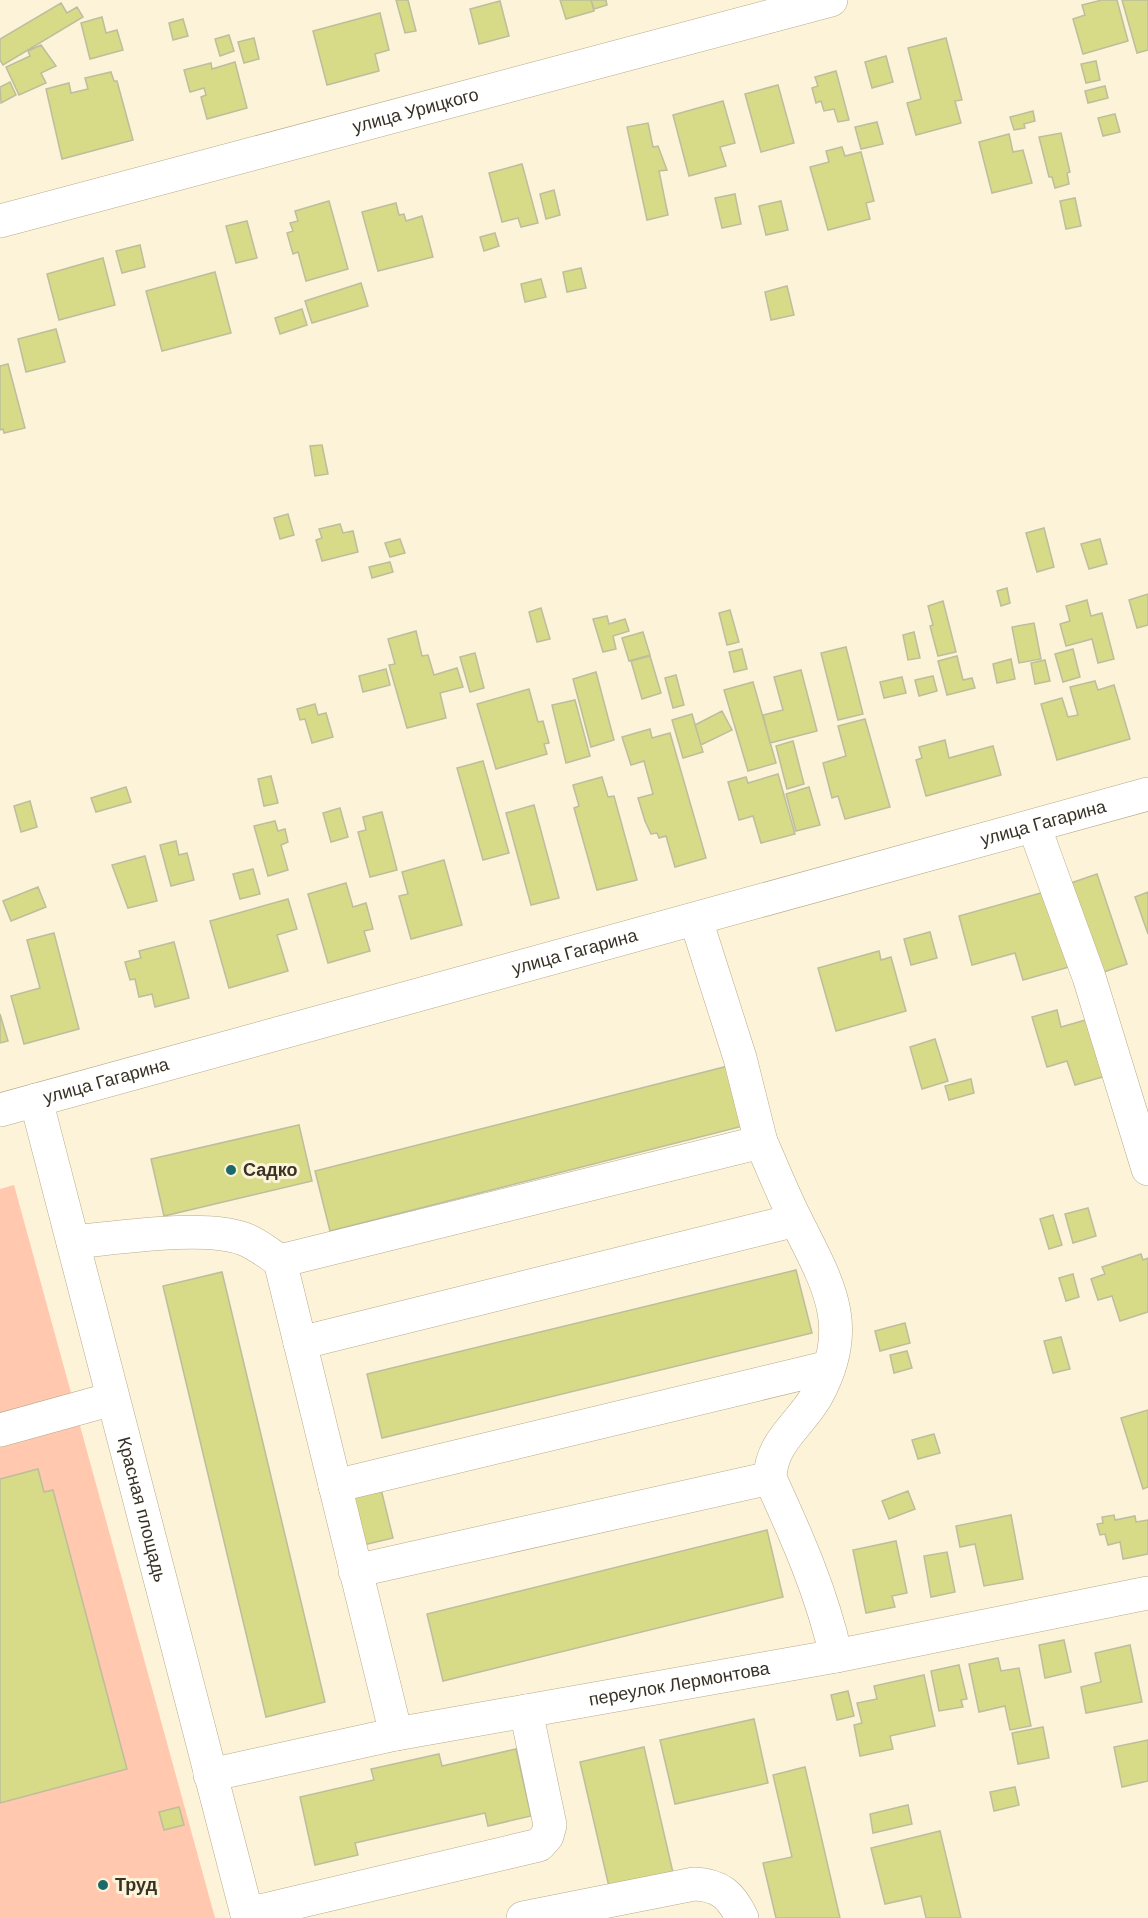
<svg xmlns="http://www.w3.org/2000/svg" width="1148" height="1918" font-family="'DM Sans',sans-serif">
<style>
.green{fill:#ffc8af}
.building{fill:#d7da87;stroke:#bcbe9d;stroke-width:1.5}
.lines{fill:none;stroke-linecap:round;stroke-linejoin:round}
.minor-casing{stroke:#b7aa8a;stroke-width:34}
.minor{stroke:#fff;stroke-width:33}
.poi-dot{fill:#1b696a;stroke:#fdf3d8;stroke-width:2}
.labels{text-anchor:middle;dominant-baseline:central;stroke-width:6;stroke-linejoin:round;paint-order:stroke}
.street-label{font-size:18px;fill:#373225;stroke:#fdf3d8}
.poi-label{font-size:18px;font-weight:bold;fill:#373225;stroke:#fdf3d8;text-anchor:start}
</style>
<rect width="100%" height="100%" fill="#fdf3d8"/>
<path class="green" d="M 14,1185 L 215,1918 L 0,1918 L 0,1189 Z"/>
<path class="building" d="M 396,0 L 408,0 L 416,31 L 405,33 Z
M 560,0 L 591,0 L 594,11 L 566,19 Z
M 591,0 L 606,0 L 607,5 L 594,9 Z
M 1102,0 L 1117,0 L 1128,41 L 1083,54 L 1073,19 L 1085,15 L 1082,5 Z
M 1122,0 L 1148,0 L 1148,50 L 1137,53 Z
M 500,1 L 509,36 L 479,44 L 470,9 Z
M 61,3 L 67,13 L 77,7 L 83,17 L 3,65 L 0,60 L 0,39 Z
M 380,13 L 389,50 L 375,54 L 379,71 L 327,85 L 313,31 Z
M 102,17 L 106,33 L 117,30 L 123,50 L 90,59 L 81,23 Z
M 183,19 L 188,36 L 173,40 L 169,23 Z
M 229,35 L 234,51 L 220,56 L 215,39 Z
M 254,38 L 259,59 L 244,63 L 238,42 Z
M 946,38 L 962,100 L 955,101 L 961,123 L 916,135 L 907,103 L 921,99 L 908,48 Z
M 41,45 L 56,66 L 41,73 L 46,83 L 19,95 L 6,67 L 30,56 L 28,51 Z
M 886,56 L 893,82 L 872,88 L 865,62 Z
M 1096,61 L 1100,80 L 1086,83 L 1081,64 Z
M 235,62 L 247,108 L 207,119 L 201,97 L 206,95 L 204,88 L 190,92 L 184,70 L 211,63 L 212,69 Z
M 836,71 L 849,120 L 838,122 L 834,109 L 824,111 L 821,101 L 816,103 L 812,88 L 818,86 L 815,77 Z
M 111,72 L 114,81 L 117,81 L 133,140 L 62,159 L 46,89 L 69,83 L 71,93 L 88,89 L 85,78 Z
M 10,82 L 16,95 L 1,103 L 0,87 Z
M 778,85 L 794,143 L 761,152 L 745,94 Z
M 1105,86 L 1108,98 L 1088,103 L 1085,91 Z
M 723,101 L 735,143 L 720,147 L 726,166 L 689,176 L 673,115 Z
M 1033,111 L 1035,121 L 1024,124 L 1025,128 L 1014,130 L 1010,117 Z
M 1115,114 L 1120,132 L 1103,136 L 1098,118 Z
M 877,122 L 883,144 L 861,149 L 855,127 Z
M 648,123 L 653,147 L 658,146 L 667,170 L 659,171 L 668,215 L 647,220 L 627,127 Z
M 1061,133 L 1070,172 L 1067,173 L 1069,184 L 1055,188 L 1052,177 L 1049,177 L 1039,137 Z
M 1009,134 L 1013,152 L 1023,150 L 1032,183 L 992,193 L 979,142 Z
M 842,147 L 845,156 L 861,152 L 874,201 L 866,203 L 870,219 L 828,230 L 810,167 L 829,162 L 826,151 Z
M 522,164 L 538,223 L 521,227 L 518,218 L 502,222 L 489,173 Z
M 554,190 L 560,215 L 546,219 L 540,194 Z
M 735,194 L 741,224 L 722,228 L 715,198 Z
M 1075,198 L 1081,226 L 1066,229 L 1060,201 Z
M 329,201 L 348,269 L 306,281 L 298,252 L 293,254 L 287,233 L 293,231 L 290,223 L 298,221 L 295,211 Z
M 781,201 L 788,230 L 766,235 L 759,206 Z
M 396,203 L 399,215 L 404,214 L 406,221 L 422,216 L 433,257 L 378,271 L 362,212 Z
M 247,221 L 257,258 L 236,263 L 226,226 Z
M 495,233 L 499,246 L 484,251 L 480,237 Z
M 140,245 L 145,267 L 122,273 L 116,251 Z
M 103,258 L 115,305 L 59,320 L 47,274 Z
M 581,268 L 586,288 L 567,292 L 563,272 Z
M 215,272 L 231,333 L 162,351 L 146,291 Z
M 541,279 L 546,297 L 525,302 L 521,284 Z
M 361,283 L 368,306 L 312,323 L 305,301 Z
M 787,286 L 794,315 L 771,320 L 765,292 Z
M 302,309 L 307,325 L 280,334 L 275,318 Z
M 56,329 L 65,362 L 26,372 L 18,339 Z
M 8,364 L 25,428 L 4,433 L 3,429 L 0,430 L 0,366 Z
M 322,445 L 328,474 L 315,476 L 310,446 Z
M 288,514 L 294,535 L 280,539 L 274,518 Z
M 340,524 L 343,533 L 353,531 L 358,552 L 322,561 L 316,540 L 322,538 L 319,529 Z
M 1044,528 L 1054,567 L 1037,572 L 1026,533 Z
M 400,539 L 405,553 L 390,557 L 385,543 Z
M 1100,539 L 1107,564 L 1089,569 L 1081,544 Z
M 390,562 L 393,572 L 372,578 L 369,567 Z
M 1007,588 L 1010,603 L 1001,606 L 997,591 Z
M 1148,594 L 1148,625 L 1137,628 L 1129,600 Z
M 1087,600 L 1091,616 L 1102,613 L 1114,659 L 1098,663 L 1092,639 L 1066,646 L 1060,624 L 1070,621 L 1066,606 Z
M 943,601 L 956,652 L 938,656 L 930,626 L 933,625 L 928,606 Z
M 541,608 L 550,639 L 537,642 L 529,612 Z
M 730,610 L 739,642 L 727,645 L 719,613 Z
M 607,616 L 609,624 L 625,619 L 629,631 L 613,636 L 616,649 L 603,652 L 593,619 Z
M 1034,623 L 1041,659 L 1019,663 L 1012,627 Z
M 416,631 L 422,656 L 428,655 L 434,675 L 457,668 L 463,687 L 440,693 L 446,718 L 407,728 L 389,665 L 395,664 L 388,639 Z
M 643,632 L 650,655 L 629,661 L 622,638 Z
M 914,632 L 920,658 L 908,660 L 903,635 Z
M 846,647 L 863,714 L 838,720 L 821,653 Z
M 742,649 L 747,669 L 734,672 L 729,652 Z
M 1073,649 L 1080,677 L 1063,682 L 1055,654 Z
M 475,653 L 484,688 L 470,692 L 460,657 Z
M 650,656 L 661,693 L 642,699 L 631,661 Z
M 957,656 L 963,680 L 972,678 L 975,688 L 947,695 L 938,661 Z
M 1011,659 L 1015,679 L 997,683 L 993,664 Z
M 1045,660 L 1050,681 L 1035,684 L 1031,663 Z
M 386,669 L 390,685 L 363,692 L 359,676 Z
M 801,670 L 817,731 L 770,743 L 763,715 L 783,710 L 774,677 Z
M 596,672 L 614,740 L 591,747 L 573,679 Z
M 676,675 L 684,705 L 673,708 L 665,678 Z
M 933,676 L 937,691 L 919,696 L 915,680 Z
M 902,677 L 906,693 L 884,698 L 880,682 Z
M 1095,681 L 1098,690 L 1114,685 L 1130,739 L 1057,760 L 1041,704 L 1062,698 L 1068,717 L 1078,715 L 1070,687 Z
M 753,682 L 776,763 L 748,771 L 724,690 Z
M 529,689 L 538,722 L 543,721 L 549,743 L 544,744 L 547,754 L 496,769 L 477,704 Z
M 575,700 L 590,756 L 566,763 L 552,705 Z
M 315,704 L 318,715 L 326,713 L 333,737 L 312,743 L 305,719 L 300,720 L 297,709 Z
M 722,711 L 732,730 L 701,745 L 695,725 Z
M 692,714 L 703,752 L 683,758 L 672,720 Z
M 865,719 L 890,807 L 845,819 L 838,796 L 832,798 L 823,763 L 846,756 L 838,726 Z
M 650,729 L 652,738 L 670,733 L 706,858 L 675,867 L 666,836 L 659,838 L 657,833 L 651,834 L 645,821 L 638,798 L 653,794 L 644,761 L 631,765 L 622,737 Z
M 945,740 L 949,758 L 993,746 L 1001,775 L 926,796 L 916,760 L 922,758 L 919,747 Z
M 793,741 L 804,784 L 787,789 L 776,746 Z
M 483,761 L 509,853 L 483,860 L 457,768 Z
M 778,774 L 795,834 L 761,843 L 753,816 L 739,820 L 728,782 L 746,777 L 748,783 Z
M 271,776 L 278,803 L 264,806 L 258,779 Z
M 602,777 L 608,797 L 614,796 L 637,880 L 597,890 L 574,808 L 579,806 L 573,785 Z
M 126,787 L 131,802 L 96,812 L 91,798 Z
M 809,787 L 820,825 L 796,831 L 786,794 Z
M 30,801 L 37,827 L 21,832 L 14,806 Z
M 534,805 L 559,898 L 531,905 L 506,813 Z
M 340,808 L 348,837 L 331,842 L 323,813 Z
M 382,812 L 397,870 L 370,877 L 358,832 L 366,830 L 363,817 Z
M 275,821 L 278,831 L 285,829 L 288,842 L 281,845 L 288,870 L 268,876 L 254,826 Z
M 176,841 L 179,855 L 187,853 L 194,880 L 171,886 L 160,845 Z
M 145,856 L 157,901 L 128,908 L 112,865 Z
M 444,860 L 462,925 L 411,939 L 399,896 L 408,894 L 402,872 Z
M 253,869 L 260,894 L 240,899 L 233,874 Z
M 1097,874 L 1127,964 L 1098,974 L 1068,884 Z
M 346,883 L 353,907 L 366,903 L 373,929 L 364,931 L 370,951 L 328,963 L 308,894 Z
M 38,887 L 46,907 L 11,921 L 3,901 Z
M 1048,891 L 1069,967 L 1023,980 L 1015,953 L 972,965 L 959,916 Z
M 1148,892 L 1148,934 L 1135,897 Z
M 288,899 L 297,929 L 277,935 L 288,971 L 229,988 L 210,921 Z
M 930,932 L 937,958 L 911,965 L 904,939 Z
M 54,933 L 79,1029 L 24,1044 L 11,996 L 40,988 L 27,940 Z
M 174,942 L 189,998 L 155,1007 L 152,994 L 139,997 L 135,979 L 130,980 L 125,962 L 141,958 L 139,951 Z
M 879,951 L 881,960 L 891,957 L 906,1011 L 836,1031 L 818,968 Z
M 1057,1010 L 1061,1027 L 1089,1019 L 1106,1076 L 1075,1085 L 1067,1061 L 1047,1067 L 1032,1017 Z
M 0,1014 L 8,1041 L 0,1043 Z
M 935,1039 L 948,1081 L 922,1089 L 910,1047 Z
M 732,1065 L 747,1125 L 330,1231 L 315,1171 Z
M 971,1079 L 974,1093 L 949,1100 L 945,1086 Z
M 299,1125 L 312,1181 L 164,1216 L 151,1159 Z
M 1088,1208 L 1096,1236 L 1073,1243 L 1065,1214 Z
M 1053,1215 L 1062,1245 L 1049,1249 L 1040,1219 Z
M 1141,1254 L 1143,1260 L 1148,1258 L 1148,1312 L 1120,1321 L 1112,1296 L 1098,1300 L 1091,1279 L 1105,1274 L 1102,1267 Z
M 796,1270 L 812,1333 L 382,1438 L 367,1374 Z
M 222,1272 L 325,1702 L 266,1717 L 163,1286 Z
M 1073,1274 L 1079,1297 L 1066,1301 L 1059,1278 Z
M 905,1323 L 910,1343 L 880,1351 L 875,1331 Z
M 1061,1337 L 1070,1369 L 1053,1373 L 1044,1341 Z
M 907,1351 L 912,1368 L 894,1373 L 890,1355 Z
M 1148,1410 L 1148,1487 L 1143,1489 L 1121,1418 Z
M 934,1434 L 940,1453 L 918,1459 L 912,1440 Z
M 38,1469 L 44,1492 L 53,1490 L 127,1769 L 0,1803 L 0,1479 Z
M 381,1489 L 393,1538 L 359,1546 L 347,1497 Z
M 908,1491 L 915,1509 L 889,1519 L 882,1501 Z
M 1011,1515 L 1023,1579 L 984,1586 L 975,1544 L 960,1547 L 956,1526 Z
M 1114,1515 L 1115,1520 L 1135,1516 L 1136,1522 L 1148,1520 L 1148,1554 L 1123,1559 L 1120,1542 L 1108,1545 L 1105,1534 L 1100,1535 L 1097,1524 L 1103,1523 L 1102,1517 Z
M 767,1530 L 783,1597 L 443,1681 L 427,1614 Z
M 896,1541 L 907,1593 L 892,1596 L 895,1607 L 866,1613 L 853,1550 Z
M 947,1552 L 955,1592 L 931,1597 L 924,1556 Z
M 1064,1640 L 1071,1672 L 1045,1678 L 1039,1645 Z
M 1130,1645 L 1142,1702 L 1086,1713 L 1081,1687 L 1101,1682 L 1095,1653 Z
M 998,1658 L 1001,1671 L 1019,1668 L 1031,1726 L 1010,1730 L 1005,1706 L 979,1712 L 969,1664 Z
M 959,1665 L 967,1699 L 961,1700 L 963,1707 L 939,1711 L 931,1671 Z
M 924,1675 L 935,1726 L 890,1736 L 893,1749 L 860,1756 L 854,1725 L 862,1723 L 857,1703 L 877,1699 L 874,1686 Z
M 848,1691 L 854,1716 L 837,1720 L 831,1695 Z
M 754,1719 L 768,1783 L 675,1804 L 660,1740 Z
M 1043,1727 L 1049,1758 L 1018,1764 L 1012,1733 Z
M 1148,1740 L 1148,1781 L 1122,1787 L 1114,1747 Z
M 644,1747 L 674,1877 L 610,1891 L 580,1762 Z
M 516,1749 L 531,1816 L 488,1826 L 485,1813 L 355,1843 L 358,1855 L 315,1865 L 300,1797 L 374,1780 L 371,1769 L 439,1754 L 442,1766 Z
M 805,1767 L 840,1918 L 776,1918 L 763,1863 L 792,1857 L 773,1775 Z
M 1015,1787 L 1019,1805 L 994,1811 L 990,1792 Z
M 908,1805 L 912,1824 L 873,1833 L 870,1814 Z
M 179,1807 L 184,1825 L 164,1830 L 159,1812 Z
M 940,1831 L 961,1918 L 926,1918 L 921,1896 L 885,1904 L 871,1848 Z"/>
<g class="lines">
<g class="minor-casing">
<g id="minor">
<path id="s1" d="M 0,221 L 831,0"/>
<path d="M 1034,826 L 1089,977 L 1148,1169"/>
<path d="M 696,920 L 740,1058 L 761,1142"/>
<path id="s2" d="M 36,1100 L 248,1918"/>
<path id="s3" d="M 0,1110 L 1148,794"/>
<path d="M 73,1242 C 118,1238 204,1224 244,1239 C 257,1244 268,1253 280,1261 L 396,1734"/>
<path d="M 280,1261 L 761,1142 C 774,1171 786,1202 801,1230 C 832,1291 853,1331 816,1397 C 799,1426 771,1442 770,1478 C 797,1537 822,1593 836,1656"/>
<path d="M 300,1343 L 796,1220"/>
<path d="M 0,1430 L 112,1399"/>
<path d="M 335,1486 L 829,1367"/>
<path d="M 355,1571 L 770,1478"/>
<path id="s4" d="M 210,1775 L 396,1734 L 836,1656 L 1148,1593"/>
<path d="M 247,1914 L 539,1845 L 547,1836 L 550,1825 L 526,1711"/>
<path d="M 523,1918 L 694,1884 C 720,1885 731,1895 742,1918"/>
</g>
</g>
<use href="#minor" class="minor"/>
</g>
<g class="poi-dot">
<circle cx="231" cy="1170" r="6"/>
<circle cx="103" cy="1885" r="6"/>
</g>
<g class="labels">
<g class="street-label">
<text stroke="none"><textPath href="#s1" startOffset="430">улица Урицкого</textPath></text>
<text stroke="none"><textPath href="#s3" startOffset="1082">улица Гагарина</textPath></text>
<text stroke="none"><textPath href="#s3" startOffset="596">улица Гагарина</textPath></text>
<text stroke="none"><textPath href="#s3" startOffset="110">улица Гагарина</textPath></text>
<text stroke="none"><textPath href="#s2" startOffset="423">Красная площадь</textPath></text>
<text stroke="none"><textPath href="#s4" startOffset="478">переулок Лермонтова</textPath></text>
</g>
<g class="poi-label">
<text x="243" y="1170">Садко</text>
<text x="115" y="1885">Труд</text>
</g>
</g>
</svg>
